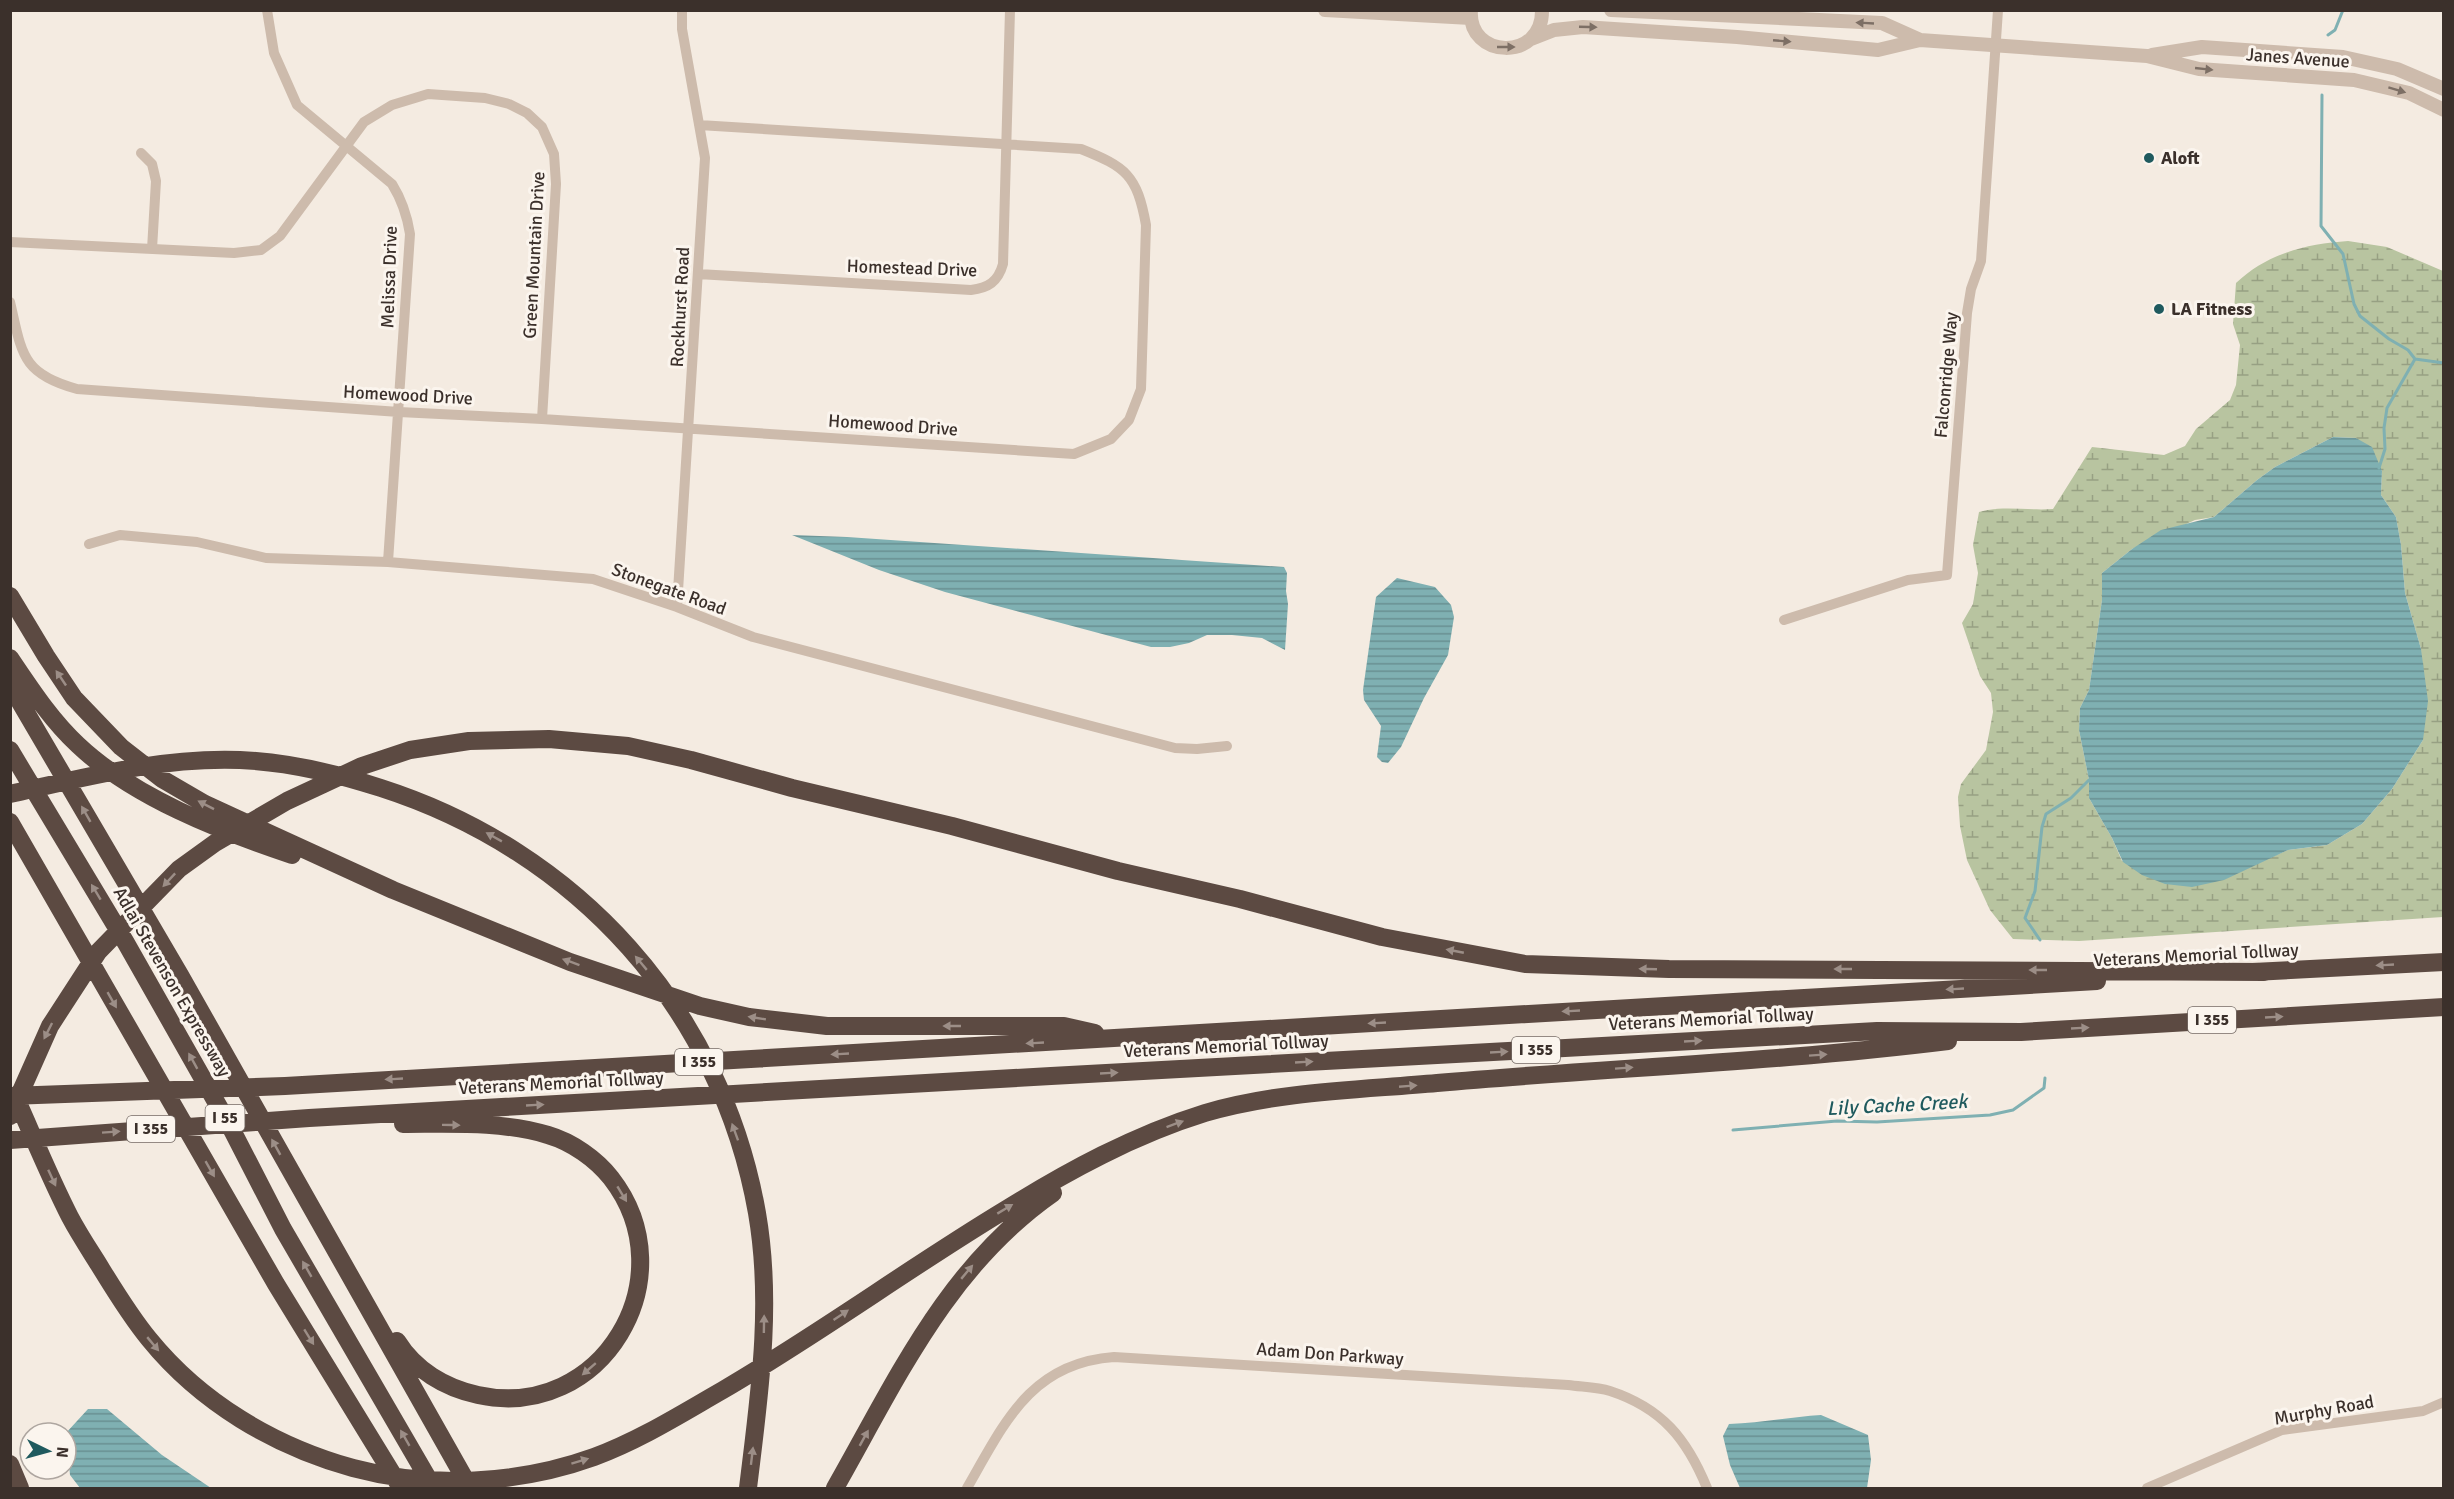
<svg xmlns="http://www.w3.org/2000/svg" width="2454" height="1499" font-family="Signika,sans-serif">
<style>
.wetland{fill:url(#wetland-marsh);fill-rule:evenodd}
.water{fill:url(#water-rules)}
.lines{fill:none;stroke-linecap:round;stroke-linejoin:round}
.stream{stroke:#7fb0b2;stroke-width:3}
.minor{stroke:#cdbbac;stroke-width:10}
.tertiary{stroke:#cdbbac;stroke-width:14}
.motorway{stroke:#5c4a42;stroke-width:18}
.oneway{fill:#7d6f65}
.oneway2{fill:#9c8e87}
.poi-dot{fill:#1f5a5e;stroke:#fbf5ee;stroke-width:2}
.labels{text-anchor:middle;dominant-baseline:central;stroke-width:6;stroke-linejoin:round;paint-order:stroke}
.shield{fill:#fbf5ee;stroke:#756b66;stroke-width:1.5}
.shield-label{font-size:16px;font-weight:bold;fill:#3b302b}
.street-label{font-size:18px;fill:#3b302b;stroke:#fbf5ee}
.poi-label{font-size:18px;font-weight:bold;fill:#3b302b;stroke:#fbf5ee;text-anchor:start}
.water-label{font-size:20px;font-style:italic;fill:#1f5a5e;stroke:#fbf5ee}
</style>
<defs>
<pattern id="wetland-marsh" width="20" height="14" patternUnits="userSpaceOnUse" patternTransform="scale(1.5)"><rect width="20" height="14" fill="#b8c4a0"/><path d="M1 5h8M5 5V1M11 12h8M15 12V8" fill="none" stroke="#97a083"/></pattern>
<pattern id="water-rules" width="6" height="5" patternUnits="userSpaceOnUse" patternTransform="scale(1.5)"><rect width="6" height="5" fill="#7fb0b2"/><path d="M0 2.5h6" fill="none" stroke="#699091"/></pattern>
</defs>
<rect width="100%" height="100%" fill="#f4ebe1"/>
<path class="wetland" d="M 2348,241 L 2387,247 L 2443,271 L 2443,917 L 2079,941 L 2013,939 L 1990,910 L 1967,860 L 1960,826 L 1958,797 L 1961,784 L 1986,750 L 1993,712 L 1991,693 L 1980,676 L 1962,623 L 1973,604 L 1978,573 L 1973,545 L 1979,512 C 2003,505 2028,511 2053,509 L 2092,447 L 2164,455 L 2185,446 L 2196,429 L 2230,400 L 2236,385 L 2240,345 L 2233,324 L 2236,283 C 2268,253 2306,244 2348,241 ZM 2333,437 L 2356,438 L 2382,471 L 2381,495 L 2396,517 L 2401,545 L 2405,593 L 2421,649 L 2423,740 L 2392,789 L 2362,824 L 2327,845 L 2288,850 L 2258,863 L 2122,861 L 2112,838 L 2089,798 L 2089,780 L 2079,730 L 2080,708 L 2089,690 L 2102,600 L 2102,573 L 2132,549 L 2195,520 L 2214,517 L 2257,480 L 2275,467 Z"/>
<path class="water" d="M 2333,437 L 2356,438 L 2372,447 L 2382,471 L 2381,495 L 2396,517 L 2401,545 L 2405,593 L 2421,649 L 2428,701 L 2423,740 L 2392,789 L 2362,824 L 2327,845 L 2288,850 L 2224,880 L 2192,887 L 2165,884 L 2142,875 L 2123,862 L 2112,838 L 2089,798 L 2089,780 L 2079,730 L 2080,708 L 2089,690 L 2102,600 L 2102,573 L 2132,549 L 2161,530 L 2214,517 L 2257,480 L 2275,467 Z
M 792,535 L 847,537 L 1284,567 L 1287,573 L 1286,591 L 1288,604 L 1285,650 L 1262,638 L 1232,635 L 1207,635 L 1189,643 L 1170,647 L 1151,647 L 945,592 L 879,570 Z
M 1397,578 L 1435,587 L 1451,605 L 1454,617 L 1448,655 L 1424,698 L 1401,747 L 1388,763 L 1382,762 L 1377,757 L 1381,726 L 1364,700 L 1363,690 L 1376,597 Z
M 88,1409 L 107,1409 L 162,1455 L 211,1488 L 80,1488 L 70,1475 L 66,1433 Z
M 1821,1415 L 1868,1435 L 1871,1460 L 1867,1488 L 1740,1488 L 1730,1465 L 1723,1436 L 1729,1424 C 1760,1423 1790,1417 1821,1415 Z"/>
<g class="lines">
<path class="stream" d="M 2328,35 L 2335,30 L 2343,10
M 2322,95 L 2321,226 L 2343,254 L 2354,304 L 2360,316 L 2389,339 L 2408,350 L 2415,359 L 2444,363
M 2379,468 L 2385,449 L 2384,428 L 2387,408 L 2415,359
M 2040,940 L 2025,918 L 2035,891 L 2042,827 L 2046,814 L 2071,798 L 2089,780
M 1733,1130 L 1837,1121 L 1877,1122 L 1990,1115 L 2013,1110 L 2044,1088 L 2045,1078"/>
<path class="minor" d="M 267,10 L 274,53 L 297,105 L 392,184 C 402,200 407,215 410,234 L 388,562
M 141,153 L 152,164 L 156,181 L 152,249
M 10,242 L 234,253 L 261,250 L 280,236 L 364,122 L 392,105 L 428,94 L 485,98 L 509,104 L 527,113 L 542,127 L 554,154 L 556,184 L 542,419
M 698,274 L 971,290 C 988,288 998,282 1003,264 L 1010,10
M 10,302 C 22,353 21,374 77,389 L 399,412 L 542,419 L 1074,454 L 1111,439 L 1129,420 L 1141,389 L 1146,225 C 1137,175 1126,167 1081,149 L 699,125
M 89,544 L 120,535 L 197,542 L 266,558 L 388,562 L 593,579 L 677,607 L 753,637 L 1175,748 L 1197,749 L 1227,746
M 677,607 L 705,158 L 682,29 L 682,10
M 1784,620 L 1908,580 L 1947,575 L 1967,313 L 1971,289 L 1981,261 L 1998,10
M 967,1488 C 1004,1424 1030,1363 1114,1357 L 1568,1385 C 1582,1387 1597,1387 1610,1391 C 1662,1408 1687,1439 1707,1488
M 2147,1488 L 2282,1430 L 2423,1411 L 2444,1402"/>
<path class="tertiary" d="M 1325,10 L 1471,18
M 1471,10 C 1467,59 1543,62 1542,10
M 1611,10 L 1882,23 L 1920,40
M 1531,39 L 1554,30 L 1583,27 L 1737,37 L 1878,50 L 1920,40 L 2147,56 L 2199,69 L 2354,80 L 2409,93 L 2444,110
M 2152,55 L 2202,47 L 2343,57 L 2397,69 L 2444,89"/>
<path class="motorway" d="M 10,596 L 46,656 L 74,698 L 121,747 L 162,779 L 205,804 L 393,890 L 570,962 L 700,1006 L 749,1017 L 827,1026 L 1064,1026 L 1095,1033
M 10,658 C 31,689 51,720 78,745 C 133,797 220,831 292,855
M 10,685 L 180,975 L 470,1488
M 10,750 L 126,943 L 232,1130 L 283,1229 L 433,1487
M 10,794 C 86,777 162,757 240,760 C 288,762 335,773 381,788 C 577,851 721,1009 757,1213 C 773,1305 759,1397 748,1488
M 10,822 L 276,1284 L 398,1483
M 2253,972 L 2444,962
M 10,1096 L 285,1086 L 2097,981
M 15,1096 C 33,1136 50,1178 70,1217 C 79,1234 89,1249 99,1265 C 115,1291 130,1316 149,1339 C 201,1403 274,1446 353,1468 C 431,1489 519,1484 594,1457 C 640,1440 681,1414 723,1390 C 819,1334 909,1268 1005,1210 C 1068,1171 1134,1135 1205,1113 C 1280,1091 1360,1090 1437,1083 C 1607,1068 1778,1062 1948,1041
M 10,1116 L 50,1026 L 98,952 L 179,869 L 215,843 L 287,801 L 362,766 L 410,750 L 469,741 L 549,739 L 628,746 L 691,760 L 792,788 L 952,826 L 1118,871 L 1240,899 L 1382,937 L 1525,964 L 1669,969 L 2265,972
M 10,1140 L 309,1118 L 1051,1076 L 1877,1031 L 2021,1032 L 2444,1007
M 397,1341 C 415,1370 445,1388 478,1395 C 602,1422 688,1277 611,1178 C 596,1159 572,1142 548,1135 C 502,1121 450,1124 403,1124
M 10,1464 L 20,1488
M 835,1488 C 897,1379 947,1267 1053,1193"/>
</g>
<defs><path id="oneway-solid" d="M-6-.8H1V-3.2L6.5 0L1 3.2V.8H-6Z" transform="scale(1.5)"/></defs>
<g class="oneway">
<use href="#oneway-solid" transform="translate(1865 23) rotate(-177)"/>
<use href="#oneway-solid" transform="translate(1588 27) rotate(2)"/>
<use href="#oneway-solid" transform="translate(1782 41) rotate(5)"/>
<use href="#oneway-solid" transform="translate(1506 47)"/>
<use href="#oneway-solid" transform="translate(2204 69) rotate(6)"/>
<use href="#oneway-solid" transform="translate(2397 90) rotate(17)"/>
</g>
<g class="oneway2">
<use href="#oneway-solid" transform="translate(61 678) rotate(-124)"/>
<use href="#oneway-solid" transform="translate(206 805) rotate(-153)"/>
<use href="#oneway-solid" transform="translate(86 814) rotate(-120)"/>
<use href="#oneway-solid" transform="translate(494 837) rotate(-151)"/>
<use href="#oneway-solid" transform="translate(169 880) rotate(133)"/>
<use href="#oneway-solid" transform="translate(96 892) rotate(-121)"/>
<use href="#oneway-solid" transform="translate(1455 951) rotate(-169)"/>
<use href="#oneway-solid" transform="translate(571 962) rotate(-160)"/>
<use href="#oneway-solid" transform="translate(641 963) rotate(-130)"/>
<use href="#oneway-solid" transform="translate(2385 965) rotate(177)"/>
<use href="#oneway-solid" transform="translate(1648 969) rotate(-178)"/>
<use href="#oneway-solid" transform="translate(1843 969) rotate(180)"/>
<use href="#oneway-solid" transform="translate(2038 970) rotate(-180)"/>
<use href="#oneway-solid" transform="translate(1955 989) rotate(177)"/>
<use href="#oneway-solid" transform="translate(112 1000) rotate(60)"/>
<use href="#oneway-solid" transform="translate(1571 1011) rotate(177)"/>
<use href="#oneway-solid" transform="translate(2274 1017) rotate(-3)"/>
<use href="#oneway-solid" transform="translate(757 1018) rotate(-171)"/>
<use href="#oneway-solid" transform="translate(1377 1023) rotate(177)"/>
<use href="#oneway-solid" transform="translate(952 1026) rotate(-180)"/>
<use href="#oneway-solid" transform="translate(2080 1028) rotate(-3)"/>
<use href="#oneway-solid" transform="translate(48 1031) rotate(117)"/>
<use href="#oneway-solid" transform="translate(1693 1041) rotate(-3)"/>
<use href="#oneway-solid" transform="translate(1035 1043) rotate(177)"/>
<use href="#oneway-solid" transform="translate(1499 1052) rotate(-3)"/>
<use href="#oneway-solid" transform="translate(840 1054) rotate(177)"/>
<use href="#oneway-solid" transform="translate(1818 1055) rotate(-4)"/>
<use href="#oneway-solid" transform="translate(193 1061) rotate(-119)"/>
<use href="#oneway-solid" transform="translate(1304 1062) rotate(-3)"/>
<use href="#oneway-solid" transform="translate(1624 1068) rotate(-4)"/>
<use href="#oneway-solid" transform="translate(1109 1073) rotate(-3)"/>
<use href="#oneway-solid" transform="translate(394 1079) rotate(177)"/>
<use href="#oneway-solid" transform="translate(1408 1086) rotate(-5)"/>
<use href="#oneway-solid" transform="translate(535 1105) rotate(-3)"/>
<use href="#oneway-solid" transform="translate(1175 1124) rotate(-20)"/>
<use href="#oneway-solid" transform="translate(451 1125) rotate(1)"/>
<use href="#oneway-solid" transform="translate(111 1132) rotate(-4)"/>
<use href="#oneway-solid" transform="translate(735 1132) rotate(-110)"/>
<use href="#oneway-solid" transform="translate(276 1147) rotate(-119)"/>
<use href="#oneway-solid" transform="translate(210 1169) rotate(60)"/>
<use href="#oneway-solid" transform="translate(52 1178) rotate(65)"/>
<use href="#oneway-solid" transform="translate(622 1194) rotate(59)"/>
<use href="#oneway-solid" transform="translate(1005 1209) rotate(-31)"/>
<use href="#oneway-solid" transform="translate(307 1269) rotate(-120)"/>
<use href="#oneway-solid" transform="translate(967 1272) rotate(-50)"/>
<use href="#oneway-solid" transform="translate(841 1315) rotate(-34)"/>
<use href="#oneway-solid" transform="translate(764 1324) rotate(-89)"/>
<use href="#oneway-solid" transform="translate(309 1337) rotate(58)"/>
<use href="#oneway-solid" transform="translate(153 1344) rotate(50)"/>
<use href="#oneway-solid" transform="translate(589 1369) rotate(139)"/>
<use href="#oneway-solid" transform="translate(405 1438) rotate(-120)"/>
<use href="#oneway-solid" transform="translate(864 1438) rotate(-61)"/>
<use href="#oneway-solid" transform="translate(752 1456) rotate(-83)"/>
<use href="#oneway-solid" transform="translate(580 1461) rotate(-17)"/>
</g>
<g class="poi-dot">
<circle cx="2149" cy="158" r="6"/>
<circle cx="2159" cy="309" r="6"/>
</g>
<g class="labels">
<g class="shield">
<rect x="2188" y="1007" width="48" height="26" rx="4.5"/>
<rect x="1512" y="1037" width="48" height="26" rx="4.5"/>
<rect x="675" y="1049" width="48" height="26" rx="4.5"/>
<rect x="205.5" y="1105" width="39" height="26" rx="4.5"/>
<rect x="127" y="1116" width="48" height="26" rx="4.5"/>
</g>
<g class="shield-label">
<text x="2212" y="1020">I 355</text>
<text x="1536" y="1050">I 355</text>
<text x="699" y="1062">I 355</text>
<text x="225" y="1118">I 55</text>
<text x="151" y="1129">I 355</text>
</g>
<g class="street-label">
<text transform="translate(2298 58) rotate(4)">Janes Avenue</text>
<text transform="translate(534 255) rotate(-87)">Green Mountain Drive</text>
<text transform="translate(912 268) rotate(2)">Homestead Drive</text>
<text transform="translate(389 277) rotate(-88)">Melissa Drive</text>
<text transform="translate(680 307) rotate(-87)">Rockhurst Road</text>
<text transform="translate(1946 375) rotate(-85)">Falconridge Way</text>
<text transform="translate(408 395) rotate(3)">Homewood Drive</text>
<text transform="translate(893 425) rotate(4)">Homewood Drive</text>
<text transform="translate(669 589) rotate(20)">Stonegate Road</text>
<text transform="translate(2196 955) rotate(-3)">Veterans Memorial Tollway</text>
<text transform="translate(172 982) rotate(60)">Adlai Stevenson Expressway</text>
<text transform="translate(1711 1019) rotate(-3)">Veterans Memorial Tollway</text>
<text transform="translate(1226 1046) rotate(-3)">Veterans Memorial Tollway</text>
<text transform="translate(561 1083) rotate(-3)">Veterans Memorial Tollway</text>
<text transform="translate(1330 1354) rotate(4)">Adam Don Parkway</text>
<text transform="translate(2324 1410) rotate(-10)">Murphy Road</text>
</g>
<g class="poi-label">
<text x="2161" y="158">Aloft</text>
<text x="2171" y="309">LA Fitness</text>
</g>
<g class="water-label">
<text transform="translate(1897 1105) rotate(-3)">Lily Cache Creek</text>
</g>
</g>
<rect width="2454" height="1499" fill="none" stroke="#3b302b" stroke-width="24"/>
<g transform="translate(48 1451) rotate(95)"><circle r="28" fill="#fbf5ee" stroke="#aea6a0" stroke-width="1.5"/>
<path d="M0-4.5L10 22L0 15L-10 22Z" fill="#1f5a5e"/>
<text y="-9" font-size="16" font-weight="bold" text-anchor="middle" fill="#3b302b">N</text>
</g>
</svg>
